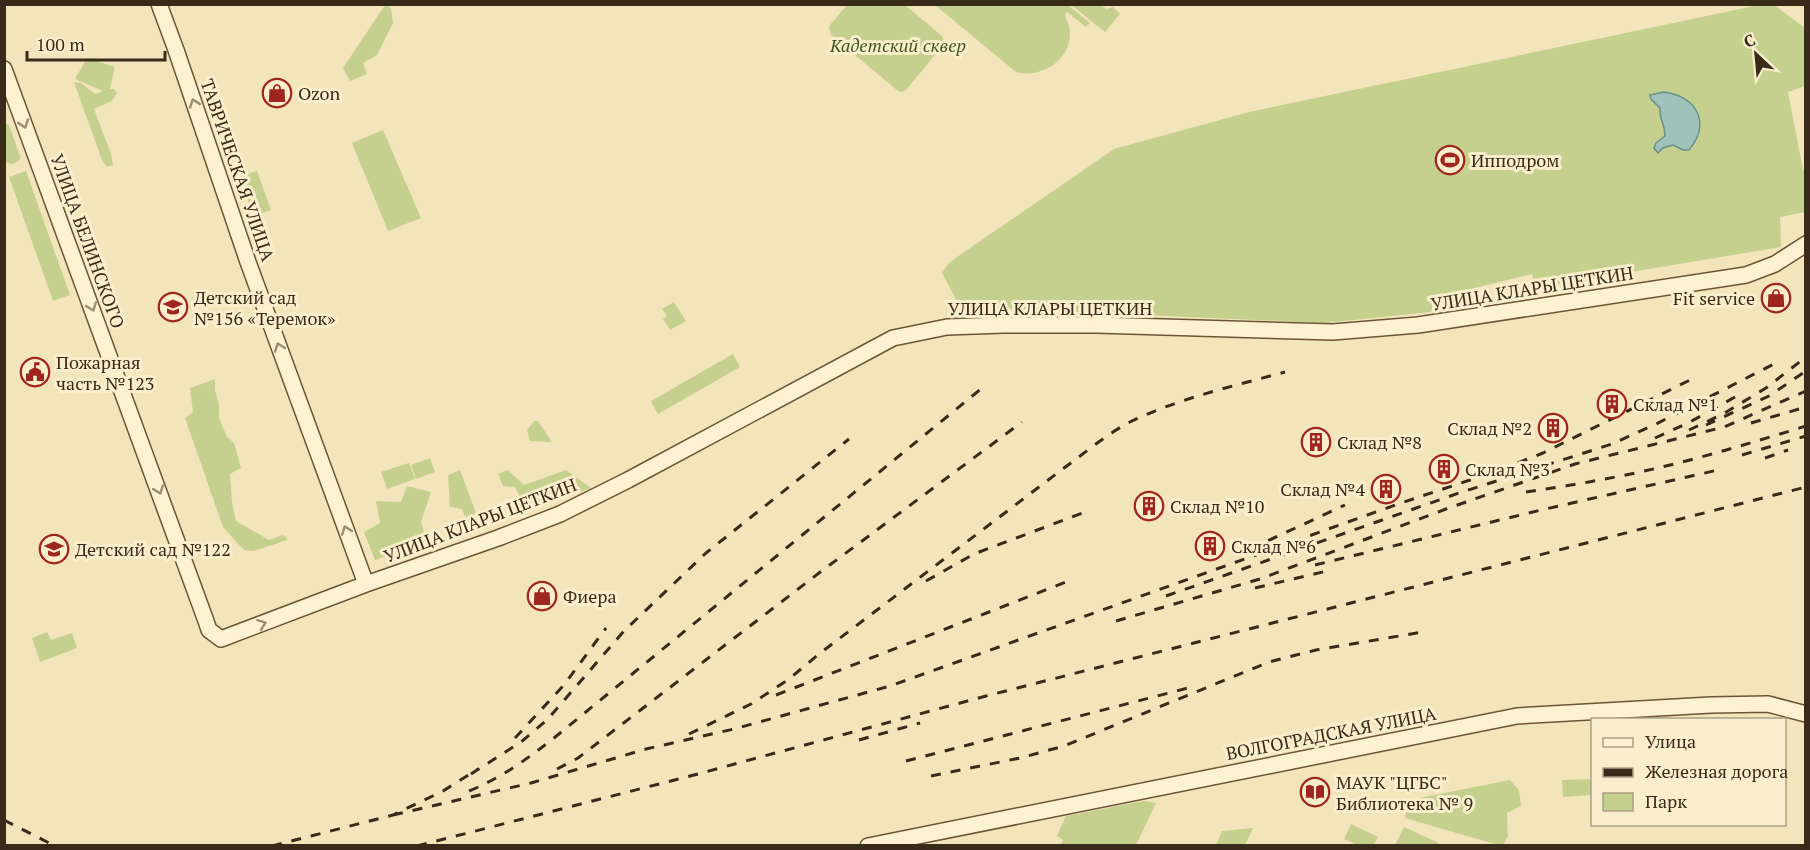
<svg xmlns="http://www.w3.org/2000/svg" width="1810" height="850" font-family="'PT Serif',serif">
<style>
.green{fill:#c5d08f}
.water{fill:#a0c2ba;stroke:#679089;stroke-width:1.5}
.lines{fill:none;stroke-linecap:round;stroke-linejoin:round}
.secondary-casing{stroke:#6c5537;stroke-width:18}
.secondary{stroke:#fcf1d0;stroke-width:15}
.rail{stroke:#382b1a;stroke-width:3;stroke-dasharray:10 10;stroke-linecap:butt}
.oneway{stroke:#9a8e75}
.labels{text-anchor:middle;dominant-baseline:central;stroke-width:6;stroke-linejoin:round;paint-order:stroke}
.park-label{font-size:18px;font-style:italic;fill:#45571f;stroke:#f8eecc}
.poi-label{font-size:18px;fill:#382b1a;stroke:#f8eecc;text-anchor:start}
.street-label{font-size:18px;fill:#382b1a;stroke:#f8eecc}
</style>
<rect width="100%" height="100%" fill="#f2e5bc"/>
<path class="green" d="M 385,5 L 391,8 L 393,23 L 377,55 L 363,63 L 367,74 L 350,81 L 343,68 Z
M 847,5 L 905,5 L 942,36 L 945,43 L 906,90 L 902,92 L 898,91 L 831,35 L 829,26 Z
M 935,5 L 1068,5 L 1090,23 L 1086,27 L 1067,12 L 1065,15 C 1067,21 1070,27 1070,34 C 1070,61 1040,79 1016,72 Z
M 1071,5 L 1101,5 L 1106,9 L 1113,7 L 1120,14 L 1105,32 Z
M 1759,5 L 1774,5 L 1805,28 L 1805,86 L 1788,92 L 1803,170 L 1805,170 L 1805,212 L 1780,217 L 1781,247 L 1535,288 L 1532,274 L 1437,297 L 1431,312 L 1325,323 L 960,307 L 942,273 L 948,264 L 957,257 L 1114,149 L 1249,112 Z
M 87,58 L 115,67 L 110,89 L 114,89 L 117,93 L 112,101 L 94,109 L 111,154 L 113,165 L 107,167 L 102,160 L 74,82 L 81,83 L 95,94 L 103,91 L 75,79 Z
M 5,123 L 9,125 L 20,156 L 20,160 L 13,164 L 6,163 L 5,158 Z
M 383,130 L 421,218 L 388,231 L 352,143 Z
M 26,171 L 70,295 L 53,301 L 9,177 Z
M 257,171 L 271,210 L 254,216 L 239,177 Z
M 674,302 L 686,321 L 670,330 L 663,319 L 667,316 L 662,309 Z
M 733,354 L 740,367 L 658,414 L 651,401 Z
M 215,379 L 215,390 L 219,404 L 219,418 L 227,437 L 234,443 L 241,468 L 230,474 L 232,502 L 236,521 L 269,540 L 283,535 L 286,537 L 287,540 L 254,551 L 244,550 L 223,527 L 185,418 L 193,412 L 190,388 Z
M 534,421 L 538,421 L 552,442 L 530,441 L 527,430 Z
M 430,458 L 435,472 L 416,479 L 411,465 Z
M 409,463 L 415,479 L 387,489 L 381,472 Z
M 460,470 L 479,521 L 468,525 L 462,509 L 450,507 L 448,475 Z
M 508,470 L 524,485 L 566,470 L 591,488 L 513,515 L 519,495 L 515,487 L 503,486 L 498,474 Z
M 407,486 L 431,492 L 421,522 L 427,543 L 375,560 L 364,532 L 380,523 L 376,501 L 401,502 Z
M 47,632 L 51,640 L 72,633 L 77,648 L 40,662 L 32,638 Z
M 1592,779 L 1592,795 L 1563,797 L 1562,780 Z
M 1510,780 L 1519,790 L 1521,806 L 1507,813 L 1508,836 L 1503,845 L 1498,845 L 1405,818 L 1409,800 Z
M 1144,801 L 1156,803 L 1136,845 L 1060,845 L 1063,840 L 1057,836 L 1066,816 Z
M 1351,824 L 1378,837 L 1374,845 L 1357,845 L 1344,839 Z
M 1404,827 L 1439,843 L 1437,845 L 1395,845 Z
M 1253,828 L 1245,845 L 1216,845 L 1222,831 Z"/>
<path class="water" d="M 1663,92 C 1696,95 1712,123 1689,150 L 1683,150 L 1673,145 L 1663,148 L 1658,153 L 1654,148 L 1656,143 L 1665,136 C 1665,123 1659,120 1660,108 L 1651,99 L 1650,95 Z"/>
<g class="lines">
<g class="secondary-casing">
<path id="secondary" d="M 159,4 L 176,50 L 248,262 L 366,584
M 4,69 L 206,621 L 209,630 L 221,639 L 366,584 L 498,538 L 560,514 L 628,480 L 893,338 L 947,327 L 1003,325 L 1097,325 L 1333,332 L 1418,325 L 1746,275 L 1775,264 L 1806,244
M 868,846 L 1517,716 L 1711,705 L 1768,704 L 1806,714"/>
</g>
<use href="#secondary" class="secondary"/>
<path class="rail" d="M 1751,423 L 1806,407
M 1706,425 L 1769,396 L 1806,371
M 1689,430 L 1723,414 L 1766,388 L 1806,357
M 1655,438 L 1690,422 L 1735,397
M 1742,455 L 1806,436
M 1765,458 L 1788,450
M 1526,492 C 1550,488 1575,485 1599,480 C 1669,468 1738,447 1806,426
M 1250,549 L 1345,505
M 1315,565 L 1541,510 L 1718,470
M 926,581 L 974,554 L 1085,512
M 1255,588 L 1331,570
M 1166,596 L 1459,493 L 1612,444 L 1656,424 L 1774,364
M 1116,621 L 1260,579 L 1446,509 L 1575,464 L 1724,427 L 1806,391
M 776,695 L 1066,582
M 689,734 L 751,704 L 789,679 L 819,654 L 1064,468 C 1086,452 1108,433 1132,421 C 1180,398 1234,386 1285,372
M 515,738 L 564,685 L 606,628
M 859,740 L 920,723
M 906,761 L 1188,688
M 557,769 L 578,758 L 819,573 L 1022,422
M 471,774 L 521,742 L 547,720 L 624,631 L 706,553 L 849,439
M 931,776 L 1020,758 L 1064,746 L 1269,662 L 1316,650 L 1423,632
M 469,791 C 501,778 527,759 554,738 L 987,384
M 393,815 L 531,783 L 646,749 L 734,729 L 890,686 L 1401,503 L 1497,471 L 1543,453 L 1690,380
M 4,820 L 51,844 L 58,846
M 272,846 L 393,815 L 443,791 L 478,769
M 417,846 L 694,775 L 986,696 L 1806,487"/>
</g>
<defs><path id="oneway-chevron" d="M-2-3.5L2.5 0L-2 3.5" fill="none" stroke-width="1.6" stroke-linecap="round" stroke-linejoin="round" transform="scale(1.5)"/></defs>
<g class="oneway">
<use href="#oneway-chevron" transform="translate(194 103) rotate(-109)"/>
<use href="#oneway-chevron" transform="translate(24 124) rotate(71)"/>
<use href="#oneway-chevron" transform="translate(92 307) rotate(70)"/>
<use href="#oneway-chevron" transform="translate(279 347) rotate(-110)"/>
<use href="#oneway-chevron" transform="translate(159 490) rotate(70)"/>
<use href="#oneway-chevron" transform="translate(346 530) rotate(-110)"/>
<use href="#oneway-chevron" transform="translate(262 624) rotate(-20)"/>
</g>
<defs>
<g id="shop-ring" transform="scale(1.5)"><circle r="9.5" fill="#f8eecc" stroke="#9f251f" stroke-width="1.5"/><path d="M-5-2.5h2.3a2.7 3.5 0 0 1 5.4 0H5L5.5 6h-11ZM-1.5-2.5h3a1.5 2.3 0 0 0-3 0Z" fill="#9f251f"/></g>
<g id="stadium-ring" transform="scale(1.5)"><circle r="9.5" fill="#f8eecc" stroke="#9f251f" stroke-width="1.5"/><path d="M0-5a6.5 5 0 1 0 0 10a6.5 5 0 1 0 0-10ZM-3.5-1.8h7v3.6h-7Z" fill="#9f251f"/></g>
<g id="school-ring" transform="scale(1.5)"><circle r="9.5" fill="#f8eecc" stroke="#9f251f" stroke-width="1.5"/><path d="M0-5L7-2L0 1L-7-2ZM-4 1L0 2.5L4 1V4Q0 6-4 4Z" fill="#9f251f"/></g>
<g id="civic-ring" transform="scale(1.5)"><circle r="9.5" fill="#f8eecc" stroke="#9f251f" stroke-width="1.5"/><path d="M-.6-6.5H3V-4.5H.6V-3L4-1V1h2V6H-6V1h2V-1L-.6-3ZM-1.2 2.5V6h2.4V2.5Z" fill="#9f251f"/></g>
<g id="building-ring" transform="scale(1.5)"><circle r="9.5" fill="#f8eecc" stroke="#9f251f" stroke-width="1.5"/><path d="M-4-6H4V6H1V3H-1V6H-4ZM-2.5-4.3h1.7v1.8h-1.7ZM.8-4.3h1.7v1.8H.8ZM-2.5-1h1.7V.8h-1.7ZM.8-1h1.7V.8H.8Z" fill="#9f251f"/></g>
<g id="library-ring" transform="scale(1.5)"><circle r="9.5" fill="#f8eecc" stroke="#9f251f" stroke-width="1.5"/><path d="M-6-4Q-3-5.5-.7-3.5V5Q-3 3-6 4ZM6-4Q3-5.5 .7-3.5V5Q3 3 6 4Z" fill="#9f251f"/></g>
</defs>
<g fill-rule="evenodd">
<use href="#shop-ring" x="277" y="93"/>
<use href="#stadium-ring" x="1450" y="160"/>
<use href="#shop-ring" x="1776" y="298"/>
<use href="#school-ring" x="173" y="307"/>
<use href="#civic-ring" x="35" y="372"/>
<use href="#building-ring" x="1612" y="404"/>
<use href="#building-ring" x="1553" y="428"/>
<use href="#building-ring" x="1316" y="442"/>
<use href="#building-ring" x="1444" y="469"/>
<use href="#building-ring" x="1386" y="489"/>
<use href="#building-ring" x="1149" y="506"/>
<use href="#building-ring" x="1210" y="546"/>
<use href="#school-ring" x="54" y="549"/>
<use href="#shop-ring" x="542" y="596"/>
<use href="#library-ring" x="1315" y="792"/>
</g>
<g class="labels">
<g class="park-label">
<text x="898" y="45">Кадетский сквер</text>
</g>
<g class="poi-label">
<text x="298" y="93">Ozon</text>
<text x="1471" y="160">Ипподром</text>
<text x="194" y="297">Детский сад<tspan x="194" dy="21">№156 «Теремок»</tspan></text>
<text x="1755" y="298" text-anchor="end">Fit service</text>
<text x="56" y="362">Пожарная<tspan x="56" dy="21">часть №123</tspan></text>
<text x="1633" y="404">Склад №1</text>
<text x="1532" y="428" text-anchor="end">Склад №2</text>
<text x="1337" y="442">Склад №8</text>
<text x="1465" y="469">Склад №3</text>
<text x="1365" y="489" text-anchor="end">Склад №4</text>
<text x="1170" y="506">Склад №10</text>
<text x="1231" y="546">Склад №6</text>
<text x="75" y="549">Детский сад №122</text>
<text x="563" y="596">Фиера</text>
<text x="1336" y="782">МАУК "ЦГБС"<tspan x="1336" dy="21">Библиотека № 9</tspan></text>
</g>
<g class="street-label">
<text transform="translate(238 170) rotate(71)">ТАВРИЧЕСКАЯ УЛИЦА</text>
<text transform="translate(88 241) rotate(70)">УЛИЦА БЕЛИНСКОГО</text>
<text transform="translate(1532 288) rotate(-9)">УЛИЦА КЛАРЫ ЦЕТКИН</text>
<text x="1050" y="308">УЛИЦА КЛАРЫ ЦЕТКИН</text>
<text transform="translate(480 520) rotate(-21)">УЛИЦА КЛАРЫ ЦЕТКИН</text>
<text transform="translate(1331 733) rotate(-11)">ВОЛГОГРАДСКАЯ УЛИЦА</text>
</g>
</g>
<rect width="1810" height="850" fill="none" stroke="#382b1a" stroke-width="12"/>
<rect x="1591" y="718" width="195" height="108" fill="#f8eecc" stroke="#aba085" stroke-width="1.5"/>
<rect x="1603" y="738" width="30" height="9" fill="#fcf1d0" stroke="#aba085" stroke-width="1.5"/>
<text x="1645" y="748" font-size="18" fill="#382b1a">Улица</text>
<rect x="1603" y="768" width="30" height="9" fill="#382b1a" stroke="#aba085" stroke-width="1.5"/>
<text x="1645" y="778" font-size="18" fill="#382b1a">Железная дорога</text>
<rect x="1603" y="793" width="30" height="18" fill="#c5d08f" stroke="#aba085" stroke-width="1.5"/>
<text x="1645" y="808" font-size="18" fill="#382b1a">Парк</text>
<g transform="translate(1756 54) rotate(334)" stroke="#f8eecc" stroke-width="4.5" paint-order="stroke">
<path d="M0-4.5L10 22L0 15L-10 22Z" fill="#382b1a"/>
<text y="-9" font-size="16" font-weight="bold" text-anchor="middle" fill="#382b1a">С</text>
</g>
<path d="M27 51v9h138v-9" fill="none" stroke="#382b1a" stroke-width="3"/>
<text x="36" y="51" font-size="18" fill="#382b1a" stroke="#f8eecc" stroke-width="4.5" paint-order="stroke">100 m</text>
</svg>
